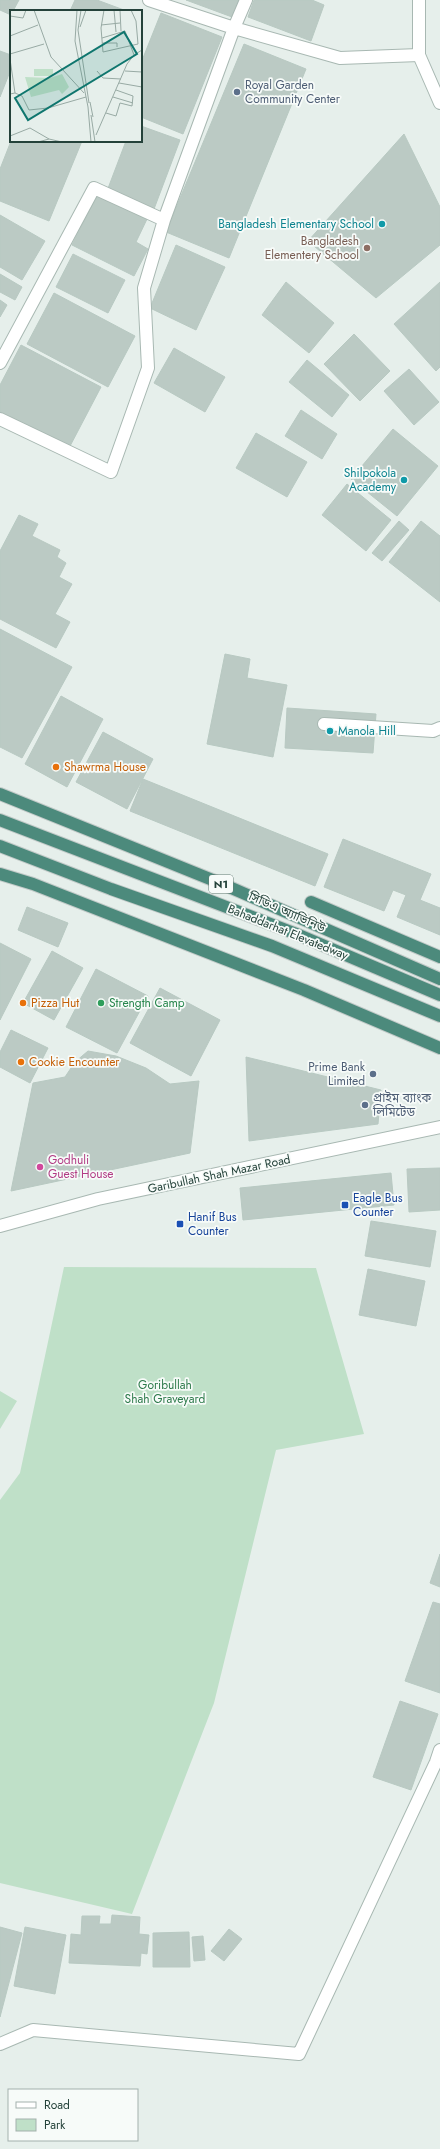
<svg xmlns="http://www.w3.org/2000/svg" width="440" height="2149" font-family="Jost,'Noto Sans Bengali',sans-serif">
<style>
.green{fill:#bfe0c8}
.building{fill:#bbcac4;stroke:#b8c9c2}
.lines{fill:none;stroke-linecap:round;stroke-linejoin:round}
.service-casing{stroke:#a8b8b2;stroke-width:14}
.minor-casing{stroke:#a8b8b2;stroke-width:14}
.tertiary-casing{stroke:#a8b8b2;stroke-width:14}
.trunk-casing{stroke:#c2cac8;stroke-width:14}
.service{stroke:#fff;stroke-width:12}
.minor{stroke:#fff;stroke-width:12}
.tertiary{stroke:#fff;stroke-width:12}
.trunk{stroke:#4c8a7c;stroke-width:12}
.service-dot{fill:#5c6f8a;stroke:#f7fbf9;stroke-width:1.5}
.culture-dot{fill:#0f9aa8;stroke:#f7fbf9;stroke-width:1.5}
.education-dot{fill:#8d6e63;stroke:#f7fbf9;stroke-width:1.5}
.food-dot{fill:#e8710a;stroke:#f7fbf9;stroke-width:1.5}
.leisure-dot{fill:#2e9e5b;stroke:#f7fbf9;stroke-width:1.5}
.hotel-dot{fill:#d1479c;stroke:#f7fbf9;stroke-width:1.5}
.transit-dot{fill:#1a4fb4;stroke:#f7fbf9;stroke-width:1.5}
.labels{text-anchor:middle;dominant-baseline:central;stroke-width:3.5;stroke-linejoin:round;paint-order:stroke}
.shield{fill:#f7fbf9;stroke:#637a73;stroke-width:1}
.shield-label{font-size:11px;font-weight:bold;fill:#24423a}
.service-label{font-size:12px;fill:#4e5e75;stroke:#f7fbf9;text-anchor:start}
.culture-label{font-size:12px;fill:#0d838f;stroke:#f7fbf9;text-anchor:end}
.education-label{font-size:12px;fill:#785e54;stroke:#f7fbf9;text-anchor:end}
.food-label{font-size:12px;fill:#c56008;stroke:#f7fbf9;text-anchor:start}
.street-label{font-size:12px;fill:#24423a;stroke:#f7fbf9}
.leisure-label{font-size:12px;fill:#27864d;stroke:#f7fbf9;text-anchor:start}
.hotel-label{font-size:12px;fill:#b23c85;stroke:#f7fbf9;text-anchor:start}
.transit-label{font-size:12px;fill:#164399;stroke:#f7fbf9;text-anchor:start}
.park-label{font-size:12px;fill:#2d7a4b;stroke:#f7fbf9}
.inset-road{fill:none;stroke:#98aaa4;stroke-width:1}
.view{fill:#0f766e;fill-opacity:0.15;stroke:#0f766e;stroke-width:2}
.inset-edge{fill:none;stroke:#24423a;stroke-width:2}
</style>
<rect width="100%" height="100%" fill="#e6efeb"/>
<path class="green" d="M 64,1267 L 316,1268 L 364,1434 L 276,1450 L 214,1703 L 132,1914 L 0,1883 L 0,1500 L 20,1473 Z
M 0,1391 L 17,1401 L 0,1429 Z"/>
<path class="building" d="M 0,0 L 19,0 L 13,11 L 11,11 L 11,15 L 0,10 Z
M 75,0 L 97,0 L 124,10 L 70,11 Z
M 186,0 L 239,0 L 232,17 Z
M 254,0 L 312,0 L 324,5 L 311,41 L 248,17 Z
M 161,13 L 222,37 L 183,134 L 141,117 L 141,63 Z
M 244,44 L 306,69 L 229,258 L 166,232 Z
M 0,51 L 11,55 L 11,69 L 0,97 Z
M 141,126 L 180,140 L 154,209 L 107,191 L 126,141 L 141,141 Z
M 404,134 L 440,207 L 440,245 L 376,298 L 308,241 Z
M 11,141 L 82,141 L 49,221 L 0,201 L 0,169 Z
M 98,193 L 148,217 L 136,242 L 148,249 L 134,276 L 72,245 Z
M 0,215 L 45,241 L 22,280 L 0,267 Z
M 176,245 L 225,267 L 196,330 L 150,308 Z
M 73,254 L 125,280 L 108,313 L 56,287 Z
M 0,274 L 22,287 L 15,300 L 0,292 Z
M 286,282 L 334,323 L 309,353 L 262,315 Z
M 440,282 L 440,367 L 436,371 L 394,324 Z
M 54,293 L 135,336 L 108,387 L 27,344 Z
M 0,300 L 7,305 L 0,317 Z
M 354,334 L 390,371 L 360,401 L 324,364 Z
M 21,345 L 101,387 L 69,448 L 0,412 L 0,385 Z
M 174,348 L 225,377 L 205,412 L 154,383 Z
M 307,360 L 349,395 L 332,417 L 289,382 Z
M 409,369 L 439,402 L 414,425 L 384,391 Z
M 301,410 L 337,434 L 322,459 L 285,436 Z
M 393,429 L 438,466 L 397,516 L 351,479 Z
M 256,433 L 307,462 L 287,497 L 236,468 Z
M 347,484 L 391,520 L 366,551 L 322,515 Z
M 19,515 L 38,524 L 32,536 L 60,550 L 57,557 L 66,563 L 59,577 L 72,584 L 55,614 L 70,622 L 56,648 L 0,619 L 0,551 Z
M 399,521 L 409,530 L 382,561 L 372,553 Z
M 421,521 L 440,536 L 440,602 L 389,562 Z
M 0,629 L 72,667 L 22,758 L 0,747 Z
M 225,654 L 250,659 L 247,678 L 287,685 L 273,757 L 207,744 Z
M 61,696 L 103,719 L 67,787 L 25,764 Z
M 287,708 L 376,714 L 373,753 L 285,748 Z
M 103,732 L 153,759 L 127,809 L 76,782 Z
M 143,779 L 328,854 L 315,886 L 130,811 Z
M 343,839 L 431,874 L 420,900 L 440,908 L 440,935 L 397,917 L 406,895 L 393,890 L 384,911 L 324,887 Z
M 27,907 L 68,923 L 58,947 L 18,930 Z
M 0,943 L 31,959 L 0,1020 Z
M 52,951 L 83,968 L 54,1020 L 23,1003 Z
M 96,969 L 148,996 L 117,1053 L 66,1027 Z
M 160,988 L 220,1020 L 191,1076 L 130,1043 Z
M 11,1030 L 48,1048 L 30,1083 L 0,1067 L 0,1052 Z
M 88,1051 L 116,1056 L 146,1068 L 170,1084 L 199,1081 L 190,1153 L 11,1191 L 33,1083 L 65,1077 L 75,1062 Z
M 246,1057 L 381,1090 L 378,1124 L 249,1141 Z
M 440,1168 L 440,1210 L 409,1212 L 407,1169 Z
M 391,1173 L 394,1205 L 243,1220 L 240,1188 Z
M 371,1221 L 436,1231 L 430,1267 L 365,1256 Z
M 368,1269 L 425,1281 L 416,1326 L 359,1315 Z
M 440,1554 L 440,1587 L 430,1583 Z
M 433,1602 L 440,1604 L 440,1693 L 405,1681 Z
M 400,1701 L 438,1714 L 411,1790 L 373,1777 Z
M 112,1915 L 140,1917 L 139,1934 L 149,1935 L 147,1954 L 141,1953 L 140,1966 L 69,1963 L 71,1934 L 81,1935 L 82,1916 L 100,1916 L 99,1924 L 111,1924 Z
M 0,1927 L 22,1933 L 0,2017 Z
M 25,1927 L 66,1935 L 55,1994 L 14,1986 Z
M 229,1929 L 242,1939 L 224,1961 L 211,1951 Z
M 189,1932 L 190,1967 L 153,1967 L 153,1933 Z
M 203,1936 L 205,1960 L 194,1961 L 192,1937 Z"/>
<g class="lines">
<g class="service-casing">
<path id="service" d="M 324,724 L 433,731 L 440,728"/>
</g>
<g class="minor-casing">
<path id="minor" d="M 149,0 L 234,28 L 340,58 L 419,55
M 0,363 L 94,188 L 164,220
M 0,419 L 111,472 L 148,368 L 144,288 L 164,220 L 234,28 L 246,0
M 0,2044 L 33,2030 L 299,2054 L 436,1762 L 440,1750"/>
</g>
<g class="tertiary-casing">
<path id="tertiary" d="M 419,0 L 419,55 L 440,103
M 0,1226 L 98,1199 L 440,1127"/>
</g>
<g class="trunk-casing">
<path id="trunk" d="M 0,794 L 220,883 L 440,979
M 0,820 L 294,933 L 440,995
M 0,846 L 111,889 L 272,946 L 440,1016
M 0,874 L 33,884 L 304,990 L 440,1048
M 311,902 L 440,957"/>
</g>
<use href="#service" class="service"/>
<use href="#minor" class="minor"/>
<use href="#tertiary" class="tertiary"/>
<use href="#trunk" class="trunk"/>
</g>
<g class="service-dot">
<circle cx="237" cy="92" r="4"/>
<circle cx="373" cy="1074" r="4"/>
<circle cx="365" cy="1105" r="4"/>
</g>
<g class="culture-dot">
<circle cx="382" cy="224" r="4"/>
<circle cx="404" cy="480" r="4"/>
<circle cx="330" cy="731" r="4"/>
</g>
<circle class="education-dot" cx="367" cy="248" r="4"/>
<g class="food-dot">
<circle cx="56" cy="767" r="4"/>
<circle cx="23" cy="1003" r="4"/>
<circle cx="21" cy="1062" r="4"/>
</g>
<circle class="leisure-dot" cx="101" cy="1003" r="4"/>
<circle class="hotel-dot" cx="40" cy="1167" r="4"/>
<g class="transit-dot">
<rect x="341" y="1201" width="8" height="8" rx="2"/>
<rect x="176" y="1220" width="8" height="8" rx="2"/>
</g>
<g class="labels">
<rect class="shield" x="209" y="875" width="24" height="18" rx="3"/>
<g class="shield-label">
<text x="221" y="884">N1</text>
</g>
<g class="service-label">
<text x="245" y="85">Royal Garden<tspan x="245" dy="14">Community Center</tspan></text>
<text x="365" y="1067" text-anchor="end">Prime Bank<tspan x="365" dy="14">Limited</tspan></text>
<text x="373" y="1098">প্রাইম ব্যাংক<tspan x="373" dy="14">লিমিটেড</tspan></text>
</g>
<g class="culture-label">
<text x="374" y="224">Bangladesh Elementary School</text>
<text x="396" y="473">Shilpokola<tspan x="396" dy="14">Academy</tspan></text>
<text x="338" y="731" text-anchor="start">Manola Hill</text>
</g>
<g class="education-label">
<text x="359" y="241">Bangladesh<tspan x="359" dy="14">Elementery School</tspan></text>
</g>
<g class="food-label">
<text x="64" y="767">Shawrma House</text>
<text x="31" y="1003">Pizza Hut</text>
<text x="29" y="1062">Cookie Encounter</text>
</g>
<g class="street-label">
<text transform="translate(287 912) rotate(24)">সিডিএ অ্যাভিনিউ</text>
<text transform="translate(288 932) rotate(22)">Bahaddarhat Elevatedway</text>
<text transform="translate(219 1174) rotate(-12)">Garibullah Shah Mazar Road</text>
</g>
<g class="leisure-label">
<text x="109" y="1003">Strength Camp</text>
</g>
<g class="hotel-label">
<text x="48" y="1160">Godhuli<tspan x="48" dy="14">Guest House</tspan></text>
</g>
<g class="transit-label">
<text x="353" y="1198">Eagle Bus<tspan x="353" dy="14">Counter</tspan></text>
<text x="188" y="1217">Hanif Bus<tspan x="188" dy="14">Counter</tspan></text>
</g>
<g class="park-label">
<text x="165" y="1385">Goribullah<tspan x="165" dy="14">Shah Graveyard</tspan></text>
</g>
</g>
<g transform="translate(10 10)">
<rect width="132" height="132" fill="#e6efeb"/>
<path d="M 24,59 L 43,59 L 43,66 L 24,66 ZM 52,64 L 59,77 L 52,84 L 49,80 L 21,87 L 15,67 L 40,68 Z" fill="#bfe0c8"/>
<path class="inset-road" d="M 24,0 L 41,47 L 74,83M 67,0 L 65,31 L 78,97 L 81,132M 71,0 L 68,20 L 79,93M 94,0 L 91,18 L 93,42 L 128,34 L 126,11 L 121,0M 104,0 L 106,22M 110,0 L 111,21M 0,6 L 13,8 L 16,0M 91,15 L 110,13M 70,17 L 76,0M 0,26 L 28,15M 92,28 L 115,21 L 124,45M 92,33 L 107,33 L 107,37M 0,44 L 34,34M 0,49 L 5,83 L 0,84M 87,61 L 93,68 L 111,69M 115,61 L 132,62M 109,73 L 132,77M 5,83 L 12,86 L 19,100 L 38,98 L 76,87M 103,87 L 123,93M 80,92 L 83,107M 96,103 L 106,106 L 110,93 L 122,96 L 123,86 L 106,80M 81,105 L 85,132M 86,125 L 117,54 L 124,45 L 132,40M 0,126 L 20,118 L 39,129M 28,132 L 39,129 L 52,132"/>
<path class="view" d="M 114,22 L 127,44 L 18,110 L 5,88 Z"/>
<rect width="132" height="132" class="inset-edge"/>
</g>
<rect x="8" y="2089" width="130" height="52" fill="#f7fbf9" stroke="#a3b1ad"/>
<rect x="16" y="2102" width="20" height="6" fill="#ffffff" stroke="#a3b1ad"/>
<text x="44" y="2109" font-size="12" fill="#24423a">Road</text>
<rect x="16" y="2119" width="20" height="12" fill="#bfe0c8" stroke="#a3b1ad"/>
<text x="44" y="2129" font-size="12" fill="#24423a">Park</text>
</svg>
